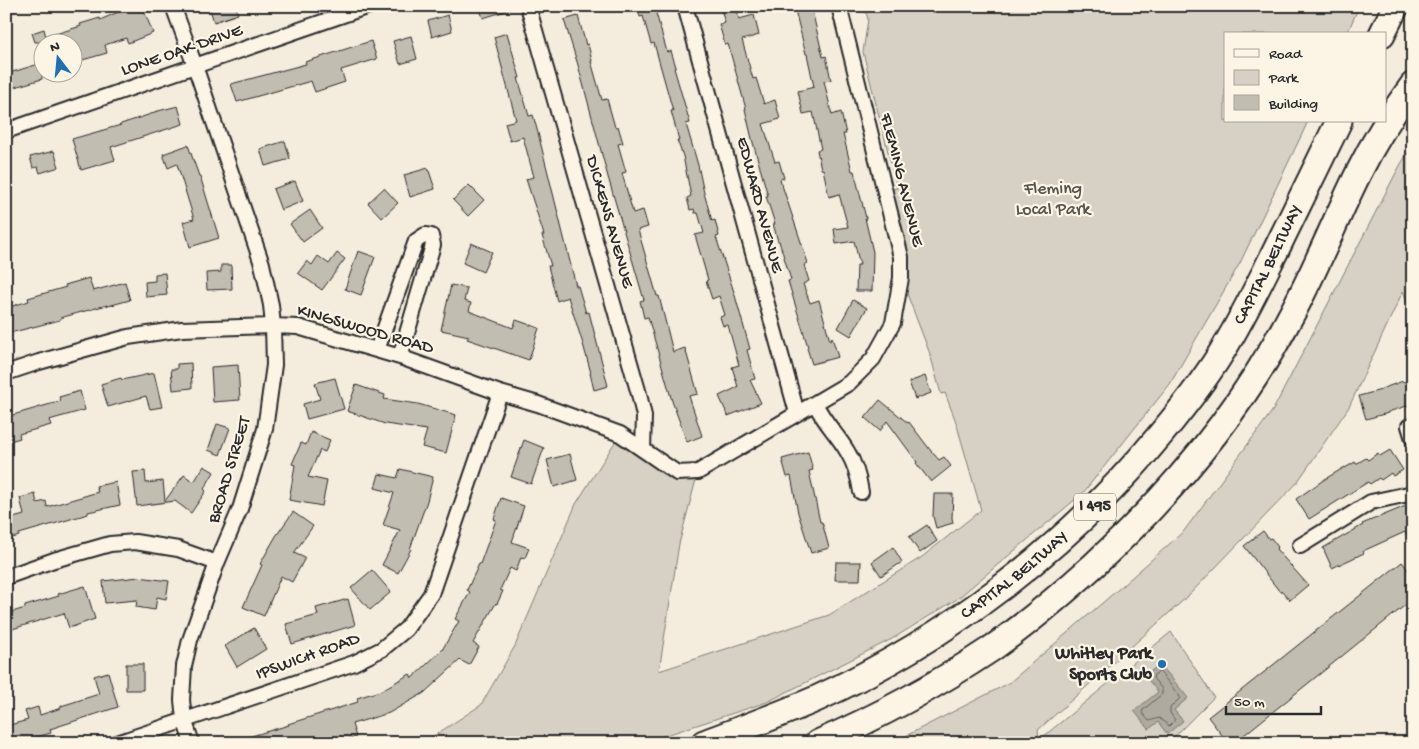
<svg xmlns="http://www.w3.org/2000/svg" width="1419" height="749" font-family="'Gochi Hand',sans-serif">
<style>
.green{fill:#d6d1c4;stroke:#807e78}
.water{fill:#afaaa0;stroke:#7a7771}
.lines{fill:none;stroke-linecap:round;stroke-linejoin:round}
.shore{stroke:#605e5a;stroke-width:1}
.building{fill:#c2bdb1;stroke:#2b2b2b}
.street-casing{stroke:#2b2b2b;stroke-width:18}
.highway-casing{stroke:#2b2b2b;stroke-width:29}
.street{stroke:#fcf5e5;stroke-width:14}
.highway{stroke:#fcf5e5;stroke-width:25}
.poi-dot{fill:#1f6fb2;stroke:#fcf5e5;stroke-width:2}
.labels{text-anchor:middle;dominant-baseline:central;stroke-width:4.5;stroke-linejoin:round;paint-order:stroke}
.shield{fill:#fcf5e5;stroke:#6a6863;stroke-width:1}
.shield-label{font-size:16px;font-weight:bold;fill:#2b2b2b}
.street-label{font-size:18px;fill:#2b2b2b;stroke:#fcf5e5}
.park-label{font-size:18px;fill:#565451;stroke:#fcf5e5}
.poi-label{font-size:18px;font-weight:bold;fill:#2b2b2b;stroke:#fcf5e5;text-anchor:end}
</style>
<rect width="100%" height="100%" fill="#f4edde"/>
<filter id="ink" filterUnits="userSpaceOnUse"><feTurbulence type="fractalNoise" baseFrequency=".02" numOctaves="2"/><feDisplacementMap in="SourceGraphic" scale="10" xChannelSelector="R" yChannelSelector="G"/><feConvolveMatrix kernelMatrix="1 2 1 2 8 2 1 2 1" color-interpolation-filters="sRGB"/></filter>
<g filter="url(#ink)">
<path class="green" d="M 864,6 L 1359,6 L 1347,34 L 1225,34 L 1225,121 L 1308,121 L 1303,132 L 1240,263 L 1170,384 L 1083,493 L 957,599 L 892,639 L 767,702 L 642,743 L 423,743 L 481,705 L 515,646 L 576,504 L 620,434 L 677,472 L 698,472 L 679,544 L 659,671 L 829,615 L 922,557 L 981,510 L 956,422 L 945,393 L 941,394 L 930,354 L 901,278 L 908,269 L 889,190 L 897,188 L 863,52 L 868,19 Z
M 1413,144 L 1413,317 L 1403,291 L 1349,407 L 1296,484 L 1187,597 L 1038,730 L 1040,743 L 892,743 L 1009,683 L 1122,586 L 1184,531 L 1273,410 L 1398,169 Z
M 1171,632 L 1214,697 L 1168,743 L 1046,743 L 1044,736 Z"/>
<path class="water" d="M 1160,664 L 1188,698 L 1174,710 L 1183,721 L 1167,734 L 1158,722 L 1149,729 L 1134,711 L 1158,692 L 1145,676 Z"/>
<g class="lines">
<path class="shore" d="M 1160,672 L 1180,697 L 1179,699 L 1170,708 L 1170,713 L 1175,720 L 1169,726 L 1159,718 L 1149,721 L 1142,713 L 1143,710 L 1162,694 L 1162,689 L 1153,678 L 1154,675 Z"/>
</g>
<path class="building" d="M 132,6 L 142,6 L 153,33 L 128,43 L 126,38 L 105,45 L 107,53 L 72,63 L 72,42 L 35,42 L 32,33 L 44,29 L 46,37 L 81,26 L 80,24 L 100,18 L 100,20 Z
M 209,6 L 236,6 L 238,14 L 214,22 Z
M 479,6 L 512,6 L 512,9 L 483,18 Z
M 637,6 L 668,6 L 669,9 L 656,13 L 667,52 L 671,51 L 676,67 L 674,68 L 690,123 L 686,124 L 698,165 L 704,193 L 712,221 L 715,220 L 719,236 L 716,237 L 734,292 L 750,349 L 747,350 L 755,379 L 750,380 L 761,403 L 728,416 L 719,396 L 738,387 L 732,367 L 739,365 L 728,325 L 723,326 L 720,317 L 725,315 L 719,296 L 712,299 L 706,281 L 708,280 L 695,235 L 704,233 L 698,213 L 695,213 L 694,209 L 690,210 L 687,198 L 691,196 L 683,156 L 677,140 L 679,140 L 671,111 L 673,111 L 654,43 L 651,44 L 643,16 L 640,17 Z
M 720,6 L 736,6 L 739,19 L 754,15 L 759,35 L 742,40 L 753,79 L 756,78 L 764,104 L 775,100 L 780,119 L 763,124 L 775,162 L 779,161 L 784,178 L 780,179 L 808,263 L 804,265 L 809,281 L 803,284 L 810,303 L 819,300 L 830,341 L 832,337 L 838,357 L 812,364 L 807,348 L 808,347 L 788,281 L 791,280 L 779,241 L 778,241 L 773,224 L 775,224 L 766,196 L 768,196 L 752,139 L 745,109 L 746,109 L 728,44 L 725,45 L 719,24 L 725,23 Z
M 794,6 L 811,6 L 823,57 L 826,56 L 831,80 L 824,81 L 832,115 L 841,112 L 846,134 L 843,134 L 852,171 L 854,171 L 866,218 L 865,218 L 873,252 L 872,291 L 856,291 L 857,265 L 860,265 L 854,241 L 836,244 L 834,229 L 848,227 L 839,194 L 829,197 L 823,169 L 821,169 L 817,150 L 821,149 L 813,112 L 803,114 L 798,91 L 814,87 L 807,54 L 806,54 Z
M 448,15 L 452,31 L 432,37 L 428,21 Z
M 578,16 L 586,45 L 588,44 L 592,61 L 591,61 L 602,100 L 607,99 L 615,127 L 618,126 L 623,143 L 618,144 L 626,172 L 622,173 L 633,213 L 643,210 L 648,227 L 638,230 L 657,296 L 659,296 L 673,352 L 685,348 L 698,394 L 689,396 L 702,436 L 687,442 L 672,401 L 648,317 L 644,318 L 640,301 L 644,300 L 608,177 L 578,65 L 564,20 Z
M 507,33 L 520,78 L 518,78 L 529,116 L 533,115 L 538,133 L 576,286 L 578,286 L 586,313 L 589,312 L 608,386 L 594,390 L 590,373 L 591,373 L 583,344 L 568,297 L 557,301 L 548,266 L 551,266 L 542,235 L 544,235 L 526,179 L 534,177 L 523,137 L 510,141 L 505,123 L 516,120 L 494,37 Z
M 411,36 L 417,59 L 400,64 L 393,41 Z
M 371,41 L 377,59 L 341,70 L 345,82 L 315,92 L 311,81 L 237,102 L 231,84 L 306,64 L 305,62 Z
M 42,63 L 42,79 L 8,89 L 6,84 L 6,74 Z
M 178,106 L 183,124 L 111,147 L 115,160 L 81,170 L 72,139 L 121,125 L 121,124 L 154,113 L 154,112 Z
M 285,141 L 290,159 L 265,166 L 260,149 Z
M 188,145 L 199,176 L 200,176 L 219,238 L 190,247 L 183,222 L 194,219 L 177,164 L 168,168 L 163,154 Z
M 54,151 L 59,167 L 40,173 L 38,167 L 33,168 L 30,157 Z
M 428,168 L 435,189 L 410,197 L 404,175 Z
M 295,181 L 303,201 L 281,210 L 273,189 Z
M 469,185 L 484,200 L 468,216 L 453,200 Z
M 384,188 L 398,203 L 382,218 L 368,203 Z
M 310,210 L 322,228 L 303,242 L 290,224 Z
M 471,243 L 492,252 L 483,272 L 463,263 Z
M 358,251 L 375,257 L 361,295 L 345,289 Z
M 337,253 L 345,259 L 322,290 L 298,273 L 307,261 L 312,265 L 318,256 L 329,264 Z
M 221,265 L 231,265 L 232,289 L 207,290 L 206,273 L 221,272 Z
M 165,273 L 167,295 L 146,297 L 145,282 L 155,281 L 155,274 Z
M 89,278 L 93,291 L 125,282 L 130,300 L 108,306 L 107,305 L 60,318 L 60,320 L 6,334 L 6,308 L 29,301 L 28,298 L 66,287 L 65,285 Z
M 451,285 L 467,288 L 464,301 L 471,303 L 469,311 L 513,328 L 516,320 L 539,328 L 529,360 L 467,339 L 469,336 L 441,330 Z
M 853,300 L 867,308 L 851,336 L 838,328 Z
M 191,363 L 192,388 L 173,390 L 171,369 L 177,369 L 177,364 Z
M 238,365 L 240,400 L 213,402 L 211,367 Z
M 154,373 L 162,407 L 150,409 L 146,396 L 108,407 L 101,384 L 121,378 L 122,380 Z
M 925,376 L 931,393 L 915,399 L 909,382 Z
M 335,378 L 344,409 L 307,419 L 303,404 L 320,399 L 315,383 Z
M 1413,379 L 1413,404 L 1388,412 L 1388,413 L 1366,419 L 1359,396 L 1381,390 L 1381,389 L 1403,381 L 1404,382 Z
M 356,385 L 385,395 L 384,399 L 418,404 L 456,415 L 446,453 L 422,447 L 427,430 L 385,424 L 347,411 Z
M 80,391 L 85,410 L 49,420 L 51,425 L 19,434 L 20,438 L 10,441 L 9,436 L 6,437 L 6,417 L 61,401 L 59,397 Z
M 880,400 L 908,423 L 909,422 L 931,451 L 939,460 L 944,457 L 951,466 L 931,482 L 916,463 L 917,462 L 887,421 L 880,431 L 865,418 Z
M 217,424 L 230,428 L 220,455 L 208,450 Z
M 311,432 L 330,440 L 325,452 L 320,450 L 308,477 L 327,481 L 322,506 L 289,500 L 295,465 L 292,464 L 301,443 L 306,445 Z
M 524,440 L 544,448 L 531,484 L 511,477 Z
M 1390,450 L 1403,470 L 1393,476 L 1391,473 L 1381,480 L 1379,478 L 1370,484 L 1368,482 L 1309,519 L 1296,499 L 1325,479 L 1345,467 L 1345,468 L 1355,462 L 1356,464 L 1366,458 L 1368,460 L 1378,453 L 1380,456 Z
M 808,452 L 813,470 L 809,471 L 820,522 L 822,522 L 829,548 L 811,553 L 798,513 L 791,476 L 787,477 L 782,459 Z
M 570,454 L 577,480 L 554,487 L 547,460 Z
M 204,466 L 214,472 L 204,489 L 206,491 L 191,513 L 175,501 L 137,506 L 133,472 L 145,471 L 146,483 L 163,481 L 165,501 L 184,475 L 194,482 Z
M 400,469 L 433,477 L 427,501 L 410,549 L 411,549 L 398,573 L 382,565 L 400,530 L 383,525 L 394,493 L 375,488 L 379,474 L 397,478 Z
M 116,482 L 120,505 L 88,512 L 88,514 L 19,534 L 19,536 L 6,540 L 6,520 L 24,515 L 20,498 L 35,494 L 37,503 L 46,501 L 47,507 L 98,492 L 96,486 Z
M 934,494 L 953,494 L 952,518 L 953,523 L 936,528 L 933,516 Z
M 501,498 L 524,506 L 512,542 L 529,548 L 525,558 L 521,557 L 516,571 L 510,568 L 500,590 L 503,591 L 497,604 L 496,603 L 473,643 L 479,647 L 469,665 L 460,660 L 424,693 L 389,713 L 352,724 L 356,737 L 336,743 L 239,743 L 238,740 L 289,725 L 288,724 L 358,702 L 357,698 L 380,691 L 410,674 L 412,678 L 442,650 L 459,621 L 455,619 L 470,592 L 467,590 L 479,564 L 480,564 L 496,520 L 494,519 Z
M 1406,506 L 1413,519 L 1413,547 L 1405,532 L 1363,551 L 1364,553 L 1332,568 L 1323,548 L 1363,525 L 1362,524 Z
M 293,512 L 313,526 L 294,553 L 305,558 L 292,582 L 281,576 L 264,616 L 243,607 L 262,565 L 260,564 L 276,536 Z
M 927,525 L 937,541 L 920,553 L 909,537 Z
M 1263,531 L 1269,539 L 1271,538 L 1278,547 L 1276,549 L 1308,585 L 1290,600 L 1281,590 L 1280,592 L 1244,546 Z
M 893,547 L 902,562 L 881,576 L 872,562 Z
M 836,562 L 861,562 L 860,580 L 835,580 Z
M 1402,562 L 1413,576 L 1413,599 L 1234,743 L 1228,743 L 1208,717 Z
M 372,570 L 391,592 L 370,610 L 351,588 Z
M 139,577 L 169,581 L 166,599 L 157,597 L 155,610 L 136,607 L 137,600 L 105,603 L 103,581 Z
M 85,586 L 95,619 L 69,628 L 64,613 L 6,631 L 6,614 L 25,608 L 25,606 L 59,596 L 58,594 Z
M 348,599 L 355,625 L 292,644 L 286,624 L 318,615 L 316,608 Z
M 254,628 L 266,649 L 237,667 L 225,646 Z
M 126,664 L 143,664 L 143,690 L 126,690 Z
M 108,672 L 118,707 L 50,729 L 51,733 L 15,743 L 6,743 L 6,726 L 28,720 L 25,711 L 38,707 L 40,715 L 61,708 L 61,706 L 99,694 L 94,676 Z"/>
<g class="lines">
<g class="street-casing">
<path id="street" d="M 173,6 L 195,66 L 262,264 L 271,305 L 273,326 L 274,365 L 265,429 L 240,509 L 217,563 L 190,640 L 184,666 L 182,700 L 184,719 L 192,743
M 528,6 L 639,394 L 644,416 L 643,450
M 685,6 L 797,413
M 6,131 L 369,6
M 377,350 L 416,241 L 425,235 L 431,236 L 433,245 L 400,357
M 6,373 L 39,362 L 128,337 L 182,329 L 273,326 L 298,327 L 400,357 L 500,393 L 538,404 L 620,434 L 677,473 L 698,472 L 849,383 L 873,359 L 893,323 L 901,278 L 901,257 L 839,6
M 815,403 C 823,421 837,434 847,451 C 855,464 859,478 861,492
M 1409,426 L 1413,439
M 1300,546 L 1371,502 L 1413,493
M 6,577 L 54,560 L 110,544 L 135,542 L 178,549 L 217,563
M 117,743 L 354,663 L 382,649 L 406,629 L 431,594 L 500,393"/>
</g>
<g class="highway-casing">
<g id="highway">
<path d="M 1382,34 L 1396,6"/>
<path id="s1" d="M 704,743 C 741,729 779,715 816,699 C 949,638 1068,547 1161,434 C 1186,404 1210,373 1229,340 C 1246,311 1261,280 1276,250 C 1297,207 1318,164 1339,121"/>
<path d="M 818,743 C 878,717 937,685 991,649 C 1027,624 1061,595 1094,565 C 1171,494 1240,412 1289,319 C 1315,272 1334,222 1358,174 C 1373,143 1392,113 1413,85"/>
</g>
</g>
<use href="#street" class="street"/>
<use href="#highway" class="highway"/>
</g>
</g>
<circle class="poi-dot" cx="1162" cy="664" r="5"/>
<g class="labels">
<rect class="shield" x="1074" y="493.5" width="42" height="27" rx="4"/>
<g class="shield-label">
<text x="1095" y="507">I 495</text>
</g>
<g class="street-label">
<text transform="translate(182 51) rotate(-19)">LONE OAK DRIVE</text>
<text transform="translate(901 180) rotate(76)">FLEMING AVENUE</text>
<text transform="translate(759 205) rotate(75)">EDWARD AVENUE</text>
<text transform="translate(609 222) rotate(74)">DICKENS AVENUE</text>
<text stroke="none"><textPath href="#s1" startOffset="760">CAPITAL BELTWAY</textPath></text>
<text transform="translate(365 330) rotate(16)">KINGSWOOD ROAD</text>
<text transform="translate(230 470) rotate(-73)">BROAD STREET</text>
<text stroke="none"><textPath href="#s1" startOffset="355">CAPITAL BELTWAY</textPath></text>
<text transform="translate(308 657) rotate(-20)">IPSWICH ROAD</text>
</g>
<g class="park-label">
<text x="1053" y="189">Fleming<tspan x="1053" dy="21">Local Park</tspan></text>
</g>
<g class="poi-label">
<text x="1152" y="654">Whitley Park<tspan x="1152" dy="21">Sports Club</tspan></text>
</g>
</g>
<rect width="1419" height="749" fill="none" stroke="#fcf5e5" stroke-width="25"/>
<rect x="12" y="12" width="1394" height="724" fill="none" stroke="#2b2b2b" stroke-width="2" filter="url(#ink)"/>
<rect x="1224" y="32" width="162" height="90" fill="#fcf5e5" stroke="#a8a49b"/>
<rect x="1234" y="49" width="25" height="8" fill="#fcf5e5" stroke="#a8a49b"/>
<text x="1269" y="58" font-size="15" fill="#2b2b2b">Road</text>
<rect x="1234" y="70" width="25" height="15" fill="#d6d1c4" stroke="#a8a49b"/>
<text x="1269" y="82" font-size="15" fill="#2b2b2b">Park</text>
<rect x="1234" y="95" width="25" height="15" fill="#c2bdb1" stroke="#a8a49b"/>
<text x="1269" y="108" font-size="15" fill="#2b2b2b">Building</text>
<g transform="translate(58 58) rotate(344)"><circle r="24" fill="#fcf5e5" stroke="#a8a49b"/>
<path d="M0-4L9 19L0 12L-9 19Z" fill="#1f6fb2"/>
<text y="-8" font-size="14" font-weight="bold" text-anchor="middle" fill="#2b2b2b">N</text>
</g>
<path d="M1226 706v8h95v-8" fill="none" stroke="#2b2b2b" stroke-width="2.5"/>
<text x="1234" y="706" font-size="15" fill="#2b2b2b" stroke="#fcf5e5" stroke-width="4" paint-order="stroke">50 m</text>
</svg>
